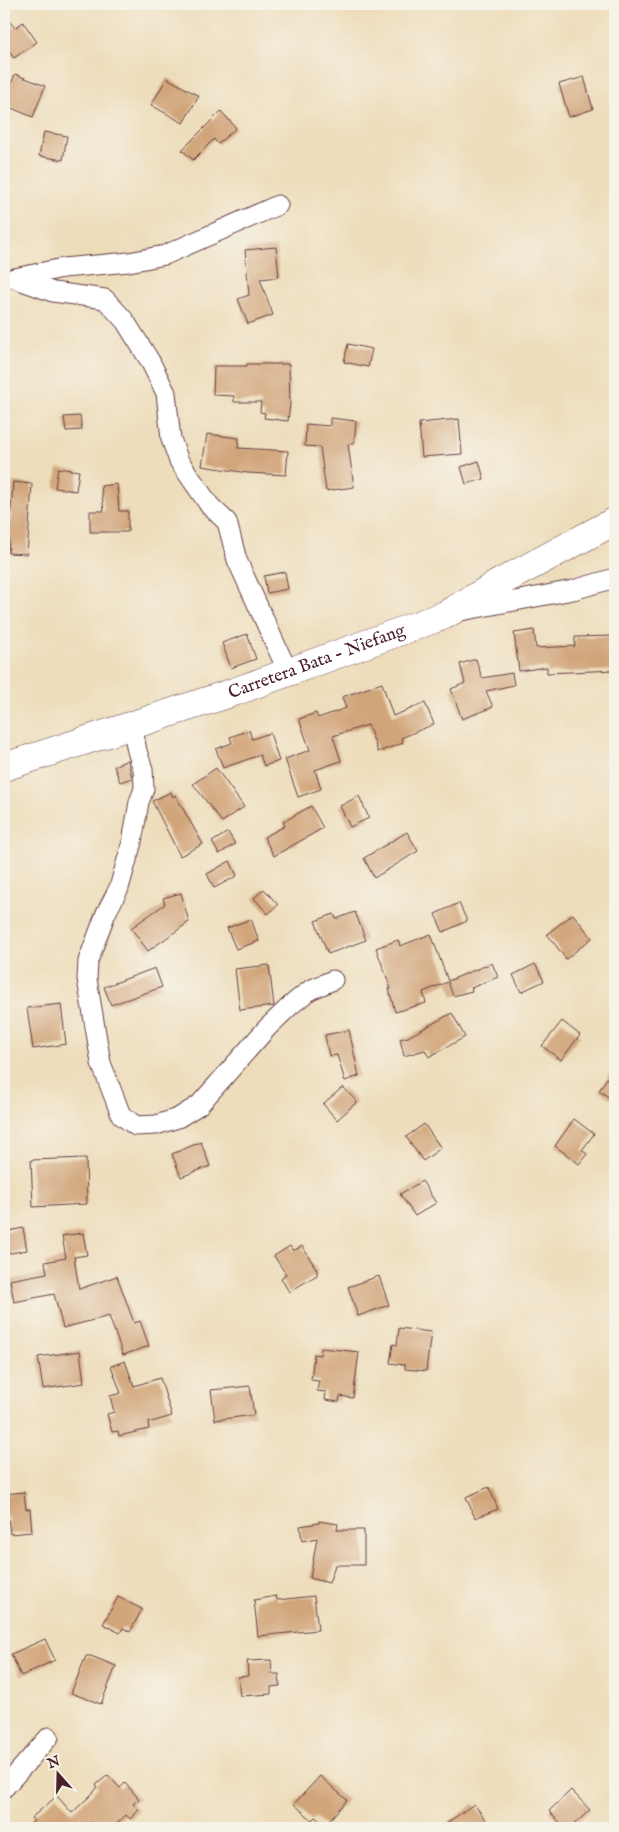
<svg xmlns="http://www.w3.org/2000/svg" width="619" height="1832" font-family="'IM FELL English',serif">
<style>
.building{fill:#d1a57a}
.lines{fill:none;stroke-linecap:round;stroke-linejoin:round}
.street-casing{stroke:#623c41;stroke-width:21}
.primary-casing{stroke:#623c41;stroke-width:29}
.street{stroke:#fff;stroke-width:19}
.primary{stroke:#fff;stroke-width:28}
.labels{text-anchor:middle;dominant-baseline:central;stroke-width:4;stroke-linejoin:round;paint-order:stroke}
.street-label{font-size:18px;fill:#4a1f2b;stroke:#f7f3e8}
</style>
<rect width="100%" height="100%" fill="#f7f3e8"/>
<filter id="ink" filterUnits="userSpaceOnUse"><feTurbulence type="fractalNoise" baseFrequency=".02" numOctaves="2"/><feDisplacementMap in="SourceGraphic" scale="10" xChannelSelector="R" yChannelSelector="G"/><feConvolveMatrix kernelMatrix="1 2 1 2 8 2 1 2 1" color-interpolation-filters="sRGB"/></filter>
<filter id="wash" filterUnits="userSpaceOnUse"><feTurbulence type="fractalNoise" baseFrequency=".0096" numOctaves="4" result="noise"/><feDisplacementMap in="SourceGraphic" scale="20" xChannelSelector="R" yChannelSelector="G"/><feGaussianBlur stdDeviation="1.12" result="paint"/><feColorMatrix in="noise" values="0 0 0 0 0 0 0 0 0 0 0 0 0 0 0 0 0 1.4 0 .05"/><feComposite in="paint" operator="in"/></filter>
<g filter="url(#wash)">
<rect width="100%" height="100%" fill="#edddbb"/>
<g id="blocks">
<path class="building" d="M 4,15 L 15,28 L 23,22 L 37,42 L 14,58 L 4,44 Z
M 15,74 L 45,86 L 33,117 L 4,105 Z
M 584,77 L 593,109 L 569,117 L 559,84 Z
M 167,78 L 199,96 L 183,123 L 151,105 Z
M 221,111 L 236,128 L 218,144 L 214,139 L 193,160 L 182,150 Z
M 44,132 L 67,136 L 63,160 L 39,156 Z
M 276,247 L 279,277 L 260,279 L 273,315 L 248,324 L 238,299 L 249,295 L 245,250 Z
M 348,344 L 372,349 L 368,367 L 344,362 Z
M 247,364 L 289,364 L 290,404 L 288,421 L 264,418 L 265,413 L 260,412 L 261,402 L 234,402 L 234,396 L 213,395 L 214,366 L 247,366 Z
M 80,416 L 82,430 L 66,431 L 64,417 Z
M 330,418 L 356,421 L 354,444 L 348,444 L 354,487 L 326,491 L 320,447 L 305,446 L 306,424 L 330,426 Z
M 459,419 L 462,454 L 422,457 L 419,423 Z
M 207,434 L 239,438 L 238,448 L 288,451 L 286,475 L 248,473 L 202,466 Z
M 479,461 L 484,479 L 466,484 L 461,467 Z
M 58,468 L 79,471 L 76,491 L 55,488 Z
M 13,482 L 32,484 L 27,554 L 8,553 Z
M 117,484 L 119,511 L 128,511 L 128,532 L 90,532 L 90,511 L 104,511 L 101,486 Z
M 285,572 L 288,589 L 267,593 L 264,576 Z
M 534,630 L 536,648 L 575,646 L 575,637 L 613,636 L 615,670 L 547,673 L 547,667 L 519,671 L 514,633 Z
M 247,634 L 256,659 L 231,668 L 222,643 Z
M 476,659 L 482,678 L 512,673 L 514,685 L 486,691 L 493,707 L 462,719 L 451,689 L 465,683 L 460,664 Z
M 382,683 L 393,716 L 425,703 L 434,724 L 401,738 L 403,743 L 378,752 L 368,725 L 333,736 L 341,761 L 315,770 L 321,789 L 298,797 L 285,759 L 310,750 L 299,719 L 316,713 L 318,718 L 346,708 L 342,697 Z
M 249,730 L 252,739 L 270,733 L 279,761 L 264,766 L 260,755 L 223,768 L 216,749 L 232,743 L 230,737 Z
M 128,760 L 132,778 L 120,782 L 114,766 Z
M 216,768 L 244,807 L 222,822 L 193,784 Z
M 171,792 L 173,797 L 175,795 L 203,844 L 180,856 L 152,801 Z
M 359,796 L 369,818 L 350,827 L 340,806 Z
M 311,806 L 323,828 L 274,856 L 264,837 L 285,826 L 283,822 Z
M 228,832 L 235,844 L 219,854 L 212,842 Z
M 407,832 L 418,851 L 374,878 L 364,858 Z
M 230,861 L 237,876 L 214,888 L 207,874 Z
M 264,889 L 278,905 L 268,914 L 254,898 Z
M 181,893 L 189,922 L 148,951 L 131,928 L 165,904 L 163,898 Z
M 459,903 L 467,921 L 443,932 L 435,914 Z
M 355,912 L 366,940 L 328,954 L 315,921 L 334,914 L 336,919 Z
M 573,914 L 592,938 L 566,959 L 547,934 Z
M 251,919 L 259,941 L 236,949 L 227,928 Z
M 431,934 L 448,981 L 492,963 L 498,977 L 471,988 L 472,991 L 453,996 L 448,982 L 423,992 L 426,1003 L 395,1012 L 389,989 L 391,989 L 376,948 L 398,940 L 400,946 Z
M 535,964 L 544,981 L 521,992 L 513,975 Z
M 269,965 L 274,1006 L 240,1010 L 235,969 Z
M 155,968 L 162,987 L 111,1005 L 104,987 Z
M 61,1004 L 66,1044 L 33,1049 L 27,1008 Z
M 452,1013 L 465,1037 L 429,1057 L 425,1050 L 404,1056 L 400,1039 L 408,1037 Z
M 562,1021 L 580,1035 L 561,1060 L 542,1046 Z
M 349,1030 L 359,1076 L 345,1081 L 337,1055 L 329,1056 L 325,1035 Z
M 615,1065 L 615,1101 L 599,1091 Z
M 343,1087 L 357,1102 L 337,1120 L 323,1104 Z
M 574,1119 L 594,1134 L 582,1150 L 587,1154 L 579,1164 L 555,1146 Z
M 424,1124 L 441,1148 L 423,1161 L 406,1137 Z
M 201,1142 L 210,1166 L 181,1177 L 172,1154 Z
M 86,1158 L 87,1204 L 33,1207 L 31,1160 Z
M 422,1181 L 436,1203 L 415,1216 L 400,1194 Z
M 23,1228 L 27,1250 L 6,1254 L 4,1232 Z
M 83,1233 L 87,1255 L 74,1257 L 79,1289 L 117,1276 L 134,1323 L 140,1321 L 149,1346 L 123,1355 L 109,1316 L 63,1328 L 54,1294 L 14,1302 L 10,1280 L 47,1273 L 45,1262 L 66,1258 L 62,1236 Z
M 290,1246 L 293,1251 L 302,1246 L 317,1270 L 317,1275 L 289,1292 L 281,1278 L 286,1274 L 274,1256 Z
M 379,1276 L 389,1305 L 358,1316 L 348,1287 Z
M 399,1328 L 431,1332 L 426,1371 L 405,1369 L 405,1365 L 390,1363 L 393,1344 L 397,1345 Z
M 321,1348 L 359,1352 L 353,1398 L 340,1396 L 339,1402 L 325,1400 L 326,1392 L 317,1391 L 319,1381 L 311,1380 L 314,1354 L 320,1355 Z
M 80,1351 L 84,1383 L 43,1389 L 38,1357 Z
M 125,1361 L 134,1386 L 160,1378 L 172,1416 L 148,1423 L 149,1429 L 119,1436 L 118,1431 L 112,1432 L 107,1414 L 114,1412 L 110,1396 L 121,1393 L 111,1366 Z
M 250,1386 L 254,1415 L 215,1420 L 211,1390 Z
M 489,1487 L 498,1509 L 475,1518 L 466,1497 Z
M 24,1492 L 26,1509 L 30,1509 L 32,1532 L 10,1534 L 8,1516 L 4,1516 L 4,1494 Z
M 319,1521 L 338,1524 L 337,1530 L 364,1530 L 364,1565 L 335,1565 L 329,1583 L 310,1578 L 317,1538 L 302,1541 L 300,1526 L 319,1523 Z
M 276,1596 L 277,1600 L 314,1596 L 318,1630 L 258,1636 L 254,1600 Z
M 118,1597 L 142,1609 L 130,1632 L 123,1628 L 120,1633 L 103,1624 Z
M 45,1639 L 55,1660 L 21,1676 L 11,1654 Z
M 86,1656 L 91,1656 L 116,1666 L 101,1704 L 71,1693 Z
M 271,1660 L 272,1674 L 279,1674 L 280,1686 L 271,1687 L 271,1694 L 240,1696 L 238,1677 L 248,1676 L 247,1661 Z
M 108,1775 L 120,1788 L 125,1783 L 139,1799 L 133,1804 L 139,1810 L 130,1819 L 126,1815 L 112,1828 L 97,1828 L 91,1822 L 84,1828 L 25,1828 L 34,1821 L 31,1818 L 57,1796 L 72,1813 L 92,1794 L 98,1787 L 96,1785 Z
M 320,1776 L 347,1800 L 325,1825 L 315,1817 L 312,1820 L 294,1804 Z
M 571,1790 L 590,1810 L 570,1828 L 565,1828 L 549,1811 Z
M 474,1804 L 492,1828 L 440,1828 Z"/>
</g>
</g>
<g filter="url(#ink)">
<use href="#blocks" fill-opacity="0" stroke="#623c41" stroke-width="1"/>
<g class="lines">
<g class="street-casing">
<path id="street" d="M 14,278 L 53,292 L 105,299 L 125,321 L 150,361 L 166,393 L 171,439 L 179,461 L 210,506 L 227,522 L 237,560 L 288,672
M 15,278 L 63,268 L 129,262 L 165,255 L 278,205
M 461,611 L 573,590 L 615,578
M 132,725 L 137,751 L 143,769 L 144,789 L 139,802 L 132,842 L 119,888 L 106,913 L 88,961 L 87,979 L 101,1063 L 121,1115 L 136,1126 L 156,1125 L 178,1118 L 199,1105 L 267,1028 L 291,1005 L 310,990 L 333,980
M 4,1788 L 49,1737"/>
</g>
<g class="primary-casing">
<g id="primary">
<path id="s1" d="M 4,767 L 234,692 L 445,615 L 499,583 L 615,521"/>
</g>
</g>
<use href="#street" class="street"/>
<use href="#primary" class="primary"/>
</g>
</g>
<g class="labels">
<g class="street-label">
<text stroke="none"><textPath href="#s1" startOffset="330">Carretera Bata - Niefang</textPath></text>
</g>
</g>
<rect width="619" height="1832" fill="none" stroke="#f7f3e8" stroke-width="20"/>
<g transform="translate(58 1774) rotate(340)" stroke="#f7f3e8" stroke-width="4" paint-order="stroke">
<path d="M0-4L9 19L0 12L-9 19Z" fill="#4a1f2b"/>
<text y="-8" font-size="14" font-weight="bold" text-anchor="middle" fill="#4a1f2b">N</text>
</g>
</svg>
